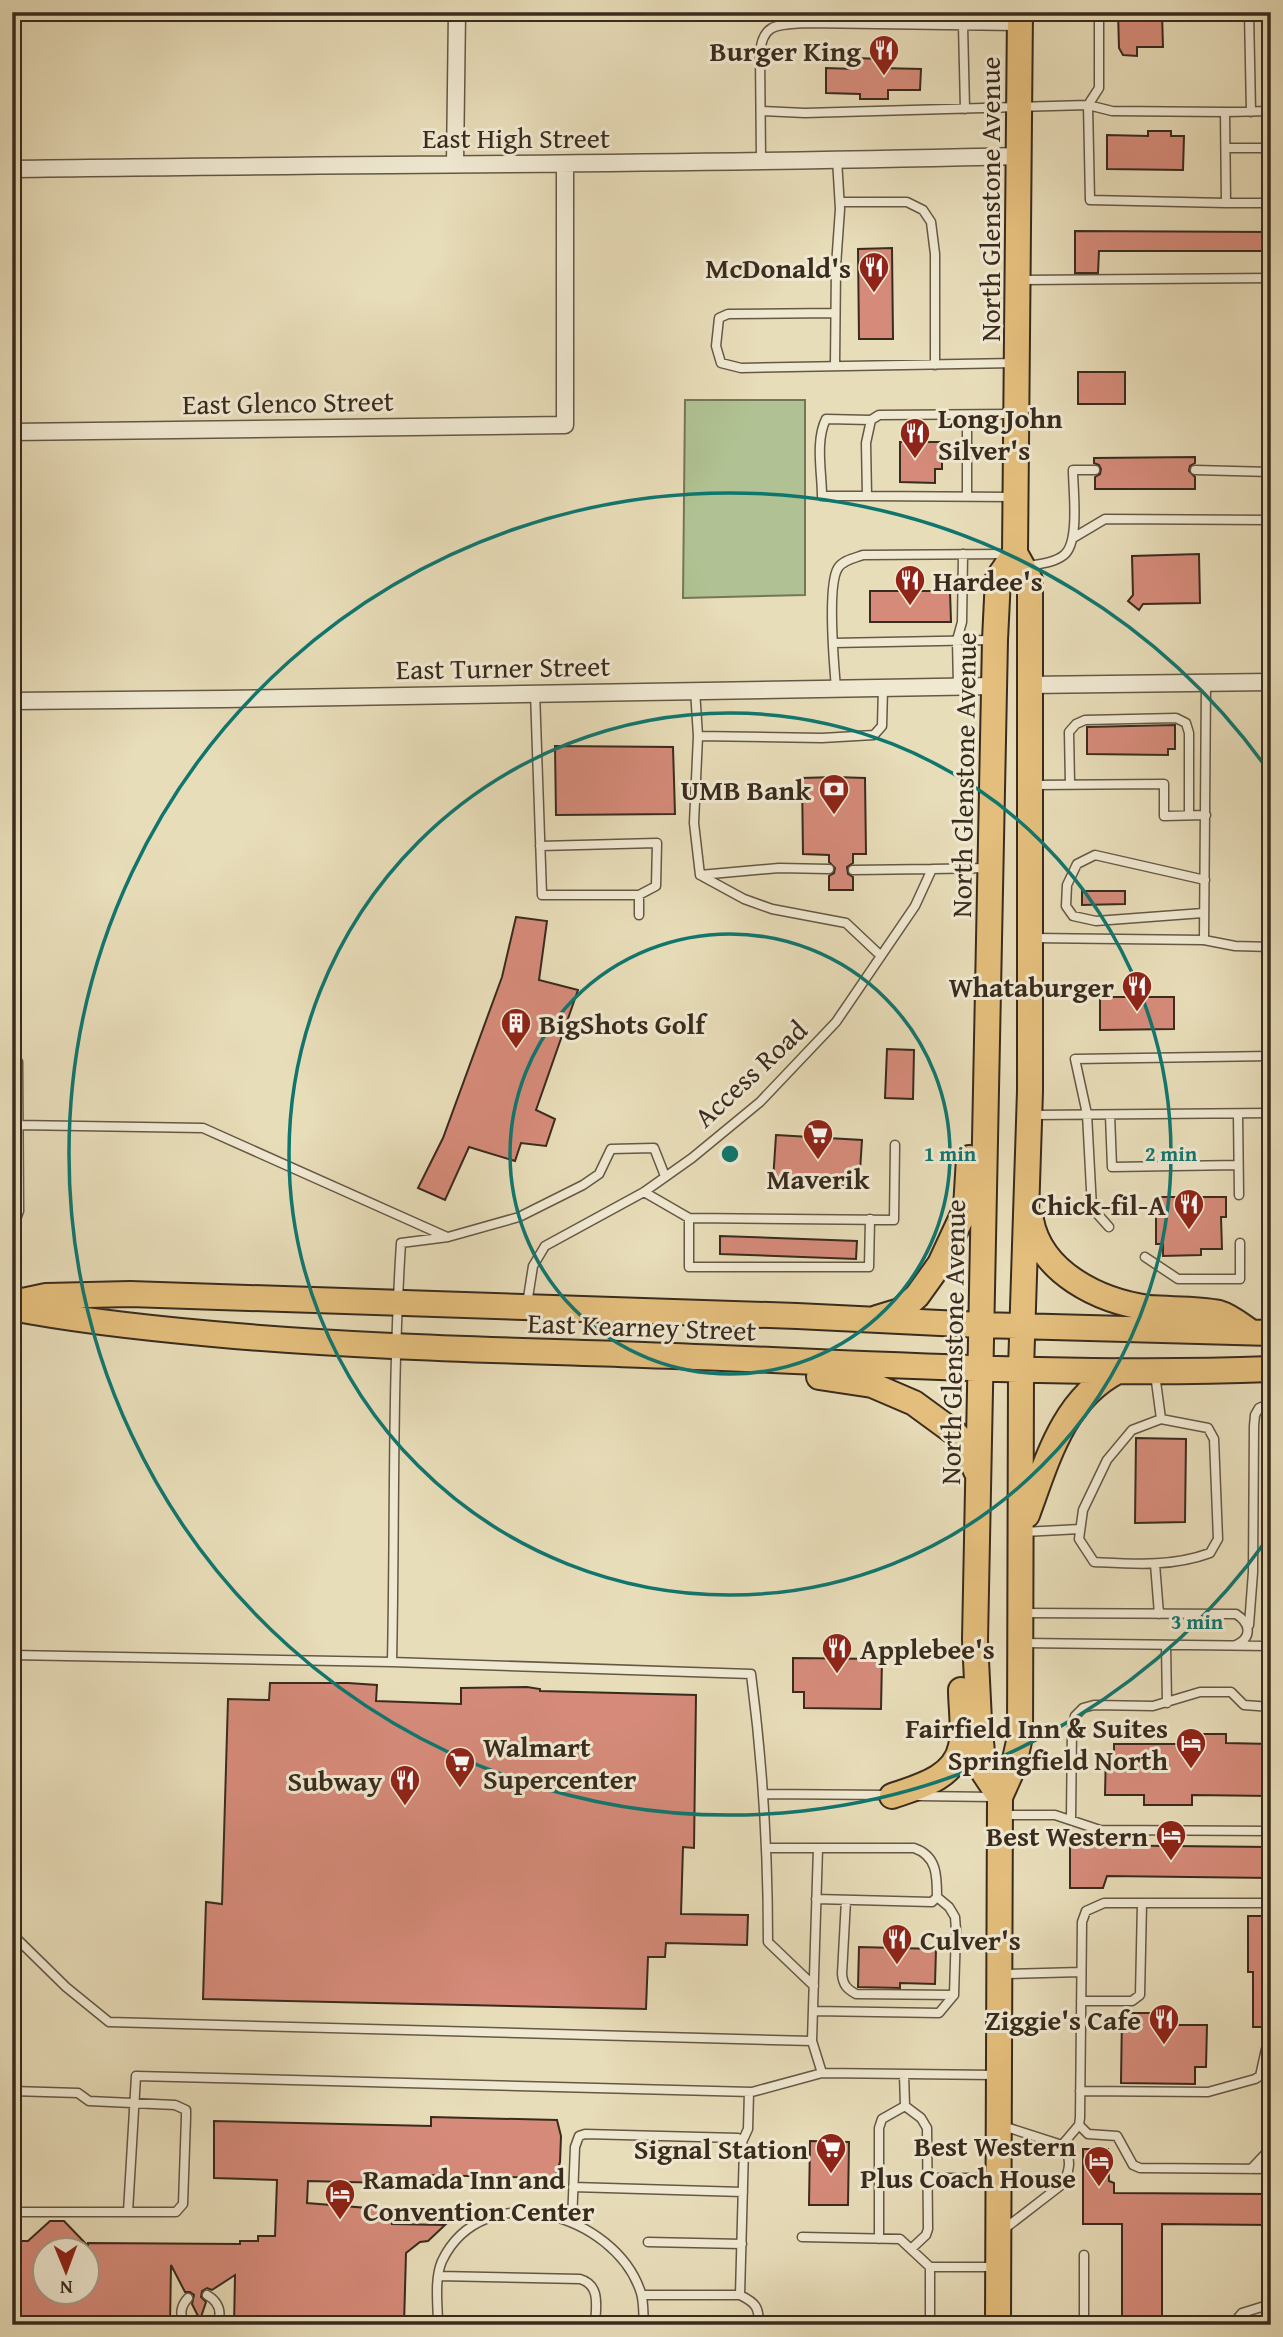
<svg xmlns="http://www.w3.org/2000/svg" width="1283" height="2337" font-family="'Gentium Book Plus',serif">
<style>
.green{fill:#b0c293;stroke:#747658;stroke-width:2}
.building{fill:#d68b7a;stroke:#392b1e;stroke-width:2;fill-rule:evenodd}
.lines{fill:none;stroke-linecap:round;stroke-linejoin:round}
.lane-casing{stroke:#655845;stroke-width:11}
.street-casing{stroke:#655845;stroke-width:19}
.primary-casing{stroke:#392b1e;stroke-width:28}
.lane{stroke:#f0e9d2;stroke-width:8}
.street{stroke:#f0e9d2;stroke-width:16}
.primary{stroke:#e4be7c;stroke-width:24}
.ring{fill:none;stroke:#0f766e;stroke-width:3.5}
.labels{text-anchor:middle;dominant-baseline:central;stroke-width:6;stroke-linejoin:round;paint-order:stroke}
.poi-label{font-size:28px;font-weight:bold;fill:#392b1e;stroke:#f0e9d2;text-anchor:end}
.street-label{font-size:28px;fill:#392b1e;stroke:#f0e9d2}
.centre{fill:#0f766e;stroke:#f0e9d2;stroke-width:3.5}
.ring-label{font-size:21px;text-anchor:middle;font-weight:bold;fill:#0f766e;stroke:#f0e9d2;stroke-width:6;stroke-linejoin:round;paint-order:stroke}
</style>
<rect width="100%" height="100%" fill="#e8ddb9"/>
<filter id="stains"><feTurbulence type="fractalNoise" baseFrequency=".00286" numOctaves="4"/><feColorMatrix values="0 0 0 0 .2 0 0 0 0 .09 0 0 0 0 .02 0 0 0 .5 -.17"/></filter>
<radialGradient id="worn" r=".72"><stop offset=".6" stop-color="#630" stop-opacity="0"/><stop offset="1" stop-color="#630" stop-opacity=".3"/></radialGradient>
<path class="green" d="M 685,400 L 805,400 L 805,595 L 683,598 Z"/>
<path class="building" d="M 1118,12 L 1162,13 L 1163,47 L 1137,47 L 1137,56 L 1123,55 L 1119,48 Z
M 855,58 L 881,59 L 881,68 L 921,69 L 920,90 L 888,90 L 888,99 L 860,99 L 860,94 L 826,93 L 826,68 L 855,69 Z
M 1148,131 L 1171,131 L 1171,136 L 1184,136 L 1183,170 L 1107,169 L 1107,135 L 1148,136 Z
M 1075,231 L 1271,232 L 1271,251 L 1099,251 L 1098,273 L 1075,273 Z
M 892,248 L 893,339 L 859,339 L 858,249 Z
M 1078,372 L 1125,372 L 1125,404 L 1078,404 Z
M 900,442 L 942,442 L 942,469 L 935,469 L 935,483 L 900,482 Z
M 1195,457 L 1195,463 L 1190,466 L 1189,471 L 1195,477 L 1195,489 L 1095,489 L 1095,477 L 1100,474 L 1101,469 L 1099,465 L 1094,463 L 1094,458 Z
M 1199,554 L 1200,603 L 1143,604 L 1139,610 L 1128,601 L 1133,595 L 1132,556 Z
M 870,591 L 950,591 L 951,622 L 870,622 Z
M 1175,725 L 1175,749 L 1168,749 L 1168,755 L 1087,754 L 1087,727 Z
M 555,746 L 673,747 L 675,814 L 556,815 Z
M 835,777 L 865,778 L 866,854 L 853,854 L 853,863 L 847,867 L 848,874 L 853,877 L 853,890 L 829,890 L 829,876 L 834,873 L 835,868 L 829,862 L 829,855 L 803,854 L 802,778 Z
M 1082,891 L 1125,891 L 1125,904 L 1082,905 Z
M 516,917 L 547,921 L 539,980 L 578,990 L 536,1110 L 555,1119 L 546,1146 L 521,1143 L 515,1161 L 469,1147 L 445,1200 L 418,1188 L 443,1138 L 502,977 Z
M 1100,997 L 1174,997 L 1174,1029 L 1100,1030 Z
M 887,1049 L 914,1050 L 913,1099 L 885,1098 Z
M 776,1135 L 862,1140 L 859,1186 L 773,1181 Z
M 1156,1197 L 1226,1197 L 1226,1217 L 1221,1217 L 1222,1249 L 1201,1249 L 1201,1255 L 1163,1256 L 1163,1244 L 1156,1244 Z
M 720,1236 L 857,1241 L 856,1259 L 720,1254 Z
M 1136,1438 L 1186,1439 L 1185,1522 L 1135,1523 Z
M 793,1658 L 882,1659 L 881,1709 L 804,1708 L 804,1692 L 793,1692 Z
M 270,1683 L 348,1683 L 377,1685 L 376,1701 L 461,1704 L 461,1688 L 527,1687 L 540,1689 L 540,1691 L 696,1695 L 694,1848 L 683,1847 L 681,1914 L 748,1915 L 747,1945 L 666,1943 L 665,1957 L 648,1957 L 646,2009 L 203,1999 L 206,1902 L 222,1904 L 228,1699 L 269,1700 Z
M 1180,1734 L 1226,1734 L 1226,1743 L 1271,1744 L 1271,1796 L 1192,1795 L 1192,1805 L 1144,1805 L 1144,1795 L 1105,1795 L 1106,1751 L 1114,1751 L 1114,1744 L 1180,1744 Z
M 1070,1845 L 1271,1847 L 1271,1878 L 1107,1876 L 1103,1888 L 1070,1888 Z
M 1248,1916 L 1271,1916 L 1271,2027 L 1253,2027 L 1253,1972 L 1248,1972 Z
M 859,1947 L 936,1949 L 935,1984 L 900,1983 L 900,1988 L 858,1987 Z
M 1122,2013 L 1172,2013 L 1172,2025 L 1207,2025 L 1206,2067 L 1195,2067 L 1195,2084 L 1121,2083 Z
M 431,2117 L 557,2120 L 561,2136 L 560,2162 L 555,2178 L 427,2175 L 427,2184 L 308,2181 L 307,2203 L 392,2210 L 392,2224 L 445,2225 L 428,2241 L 420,2242 L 406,2253 L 404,2325 L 234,2325 L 235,2275 L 212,2290 L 207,2288 L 202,2291 L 201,2297 L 206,2302 L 200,2320 L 192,2304 L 194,2295 L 190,2292 L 185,2292 L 171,2265 L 170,2325 L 12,2325 L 12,2241 L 28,2241 L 50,2221 L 64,2221 L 88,2246 L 88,2243 L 240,2244 L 240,2241 L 258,2241 L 258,2236 L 275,2236 L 277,2180 L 214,2178 L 214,2121 L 431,2126 ZM 46,2250 L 88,2250 L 88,2292 L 46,2292 Z
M 810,2141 L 849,2142 L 848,2205 L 809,2205 Z
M 1083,2149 L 1108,2149 L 1109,2181 L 1114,2183 L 1114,2193 L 1271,2194 L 1271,2225 L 1162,2224 L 1162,2325 L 1122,2325 L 1122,2224 L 1083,2224 Z"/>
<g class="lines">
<g class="lane-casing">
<path id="lane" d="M 1249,12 L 1251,112
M 963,25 L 965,109
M 761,111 L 805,113 L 1088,105 L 1099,88 L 1099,12
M 1225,112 L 1112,111 L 1088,105 L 1090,200 L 1226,203 L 1225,112 L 1271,111
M 1226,148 L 1271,148
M 761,161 L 760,54 C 762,22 779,25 806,23 L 1017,26
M 840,202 L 907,202 L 923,210 L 931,222 L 935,254 L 935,365
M 1226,203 L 1271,203
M 1022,280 L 1271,278
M 835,313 L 728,314 L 719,318 L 716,346 L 721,363 L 741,368 L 1015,363
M 835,365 L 836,266 L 840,209 L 837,159
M 967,415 L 967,496
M 1195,470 L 1271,472
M 867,496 L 822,496 C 822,473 815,441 826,419 L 871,420
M 1014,497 L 867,496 L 866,443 L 871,420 L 879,415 L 1014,414
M 1073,538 L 1105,519 L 1271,520
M 1027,566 C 1039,564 1054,563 1064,555 C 1080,542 1073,490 1073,470 L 1095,470
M 833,643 L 991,640
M 958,687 L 957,640 L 962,622 L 963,554
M 836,688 C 834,665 827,585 838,568 C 843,560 855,558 863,555 L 1008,554
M 695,690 L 698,736 L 822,738 L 874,735 L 882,726 L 883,688
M 535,692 L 542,895 L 639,895 L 656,886 L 657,843 L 540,846
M 698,736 L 694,823 L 700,875 L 744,899 L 772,909 L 846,923 L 881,956
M 1070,784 L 1069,732 L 1076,724 L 1085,720 L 1176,718 L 1186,723 L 1189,733 L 1189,815
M 1034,785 L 1164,784 L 1164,816 L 1206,815
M 853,870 L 932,869
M 700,875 L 779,868 L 829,869
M 639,895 L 639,915
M 1203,913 L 1096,921 L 1073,916 L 1066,906 L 1067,885 L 1077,864 L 1095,855 L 1205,880
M 1033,938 L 1204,940 L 1206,683
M 1204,940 L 1235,946 L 1271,947
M 12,1063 L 18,1062 L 19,1211 L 12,1231
M 1238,1114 L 1239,1195
M 1033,1115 L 1271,1113
M 1110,1115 L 1112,1167 L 1238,1165
M 18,1125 L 203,1128 L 447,1237
M 644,1192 L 689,1218 L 894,1220 L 895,1145
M 689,1218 L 689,1267 L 869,1267 L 870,1219
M 1109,1227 L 1092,1208 L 1087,1114 L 1075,1059 L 1271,1056
M 1271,1235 L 1268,1246 L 1271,1309
M 1145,1257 L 1178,1279 L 1240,1279 L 1240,1243
M 527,1304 L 533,1266 L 545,1246 L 644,1192 L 692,1158 L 760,1102 L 836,1022 L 915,906 L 932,869 L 989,868
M 1155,1374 L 1161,1419 L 1132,1430 L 1107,1460 L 1083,1510 L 1079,1539 L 1094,1562 C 1134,1564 1172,1567 1210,1553 L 1218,1539 L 1214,1439 L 1208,1428 L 1161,1419
M 1024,1532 L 1080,1529
M 1155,1564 L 1159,1614
M 1022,1613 L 1236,1614 C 1250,1623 1253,1637 1236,1645
M 1249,1625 L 1253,1572 L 1254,1426 L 1255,1415 L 1259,1408 L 1271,1403
M 1023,1643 L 1271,1646
M 1166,1645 L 1167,1703
M 12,1655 L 392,1662 L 751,1674 C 763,1765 768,1849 768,1942 L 814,1986
M 392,1662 C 395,1523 392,1383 401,1243 L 448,1237 L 519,1217 L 583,1185 L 599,1174 L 611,1149 L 654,1148 L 665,1176
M 764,1794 L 888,1795
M 919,1796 L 993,1797
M 1002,1815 L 1055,1815 L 1100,1830 L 1271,1831
M 1071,1819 L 1072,1728 L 1075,1716 L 1083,1708 L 1094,1705 L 1153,1706 L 1200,1692 L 1231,1692 L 1244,1705 L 1271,1707
M 768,1848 L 914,1848 C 937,1856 937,1875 937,1897 L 932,1902 L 816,1899
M 818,1848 L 812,2041 L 822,2073
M 846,1900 L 842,1974 C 843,1985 847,1989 856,1994 L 954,1995
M 12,1934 L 66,1987 L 109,2022 L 812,2041
M 1004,1974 L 1081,1972
M 1081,2001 L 1132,2001 L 1140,1995 L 1142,1903
M 813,2011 L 939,2013 L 954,1995 L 956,1930 L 955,1917 L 949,1907 L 937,1897
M 904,2074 L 905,2106 L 921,2118 L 927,2128 L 928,2229 L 926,2235 L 911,2249
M 12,2091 L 78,2093 L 89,2101 L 175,2105 L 186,2110 L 186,2117 L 183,2204 L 176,2212 L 12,2212
M 1080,2091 L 1208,2092 L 1255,2079 L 1260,2076 L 1266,2049 L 1271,2047
M 1079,2125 L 1088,2134 L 1117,2136 L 1133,2165 L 1140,2168 L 1271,2169
M 1003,2126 L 1062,2145 C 1073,2158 1070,2174 1060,2186 L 1003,2230
M 742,2142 L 748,2129 L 749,2092
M 1062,2145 L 1079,2125 L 1080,2118 L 1082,1922 L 1086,1911 L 1104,1903 L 1271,1903
M 1251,2169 L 1271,2148
M 928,2178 L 995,2178
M 573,2187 L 743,2192
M 128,2212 L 136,2076 L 752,2092 L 822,2073 L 995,2075
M 572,2222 L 575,2147 L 579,2136 L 585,2134 L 738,2138 L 744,2147 L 740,2295 C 756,2303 759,2307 759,2325
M 802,2237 L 900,2239 L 930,2267 L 930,2325
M 879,2239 L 879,2128 L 882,2119 L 905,2106
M 648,2242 L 742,2244
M 930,2267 L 995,2267
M 439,2276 L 580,2279 C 601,2285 596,2307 595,2325
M 207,2295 C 219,2302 223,2313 216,2325
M 642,2295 L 740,2295
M 184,2325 C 180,2314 180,2307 188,2298
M 438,2325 C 438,2306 434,2279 442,2261 C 483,2175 616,2214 641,2293 C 644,2303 643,2314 644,2325
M 1084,2325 L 1084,2255
M 1232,2325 L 1242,2313 L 1271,2304"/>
</g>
<g class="street-casing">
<path id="street" d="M 455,163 L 457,12
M 12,169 C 348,164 684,165 1020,156
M 12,432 L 565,425 L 565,164
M 1029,685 L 1271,682
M 12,701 L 223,699 L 994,686"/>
</g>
<g class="primary-casing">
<path id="primary" d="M 1031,1220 C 1041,1273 1099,1301 1149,1308 C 1172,1310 1196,1308 1219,1313 C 1230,1316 1242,1326 1251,1332
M 13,1303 L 46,1296 L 130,1294 L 797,1316 L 981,1325 L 1271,1333
M 12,1308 C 79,1321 146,1328 213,1334 C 356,1347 500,1350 644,1355 C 853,1362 1062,1377 1271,1369
M 877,1318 L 900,1311 L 917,1296 L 940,1264 L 966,1208 L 969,1158
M 819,1377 L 872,1385 L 914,1403 L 955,1433 L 966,1445 L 976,1471
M 1027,1515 C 1047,1461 1063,1399 1118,1371
M 892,1796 C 918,1787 955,1778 961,1746 C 965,1729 961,1708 961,1690
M 1000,1797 L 984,1773 L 979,1721 L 975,1640 L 995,640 L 998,578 L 1015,553
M 998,2325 L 1000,1797 L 1013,1768 L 1020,1737 L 1021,1369 L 1030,1091 L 1030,580 L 1015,553 L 1020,12"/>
</g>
<use href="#lane" class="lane"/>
<use href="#street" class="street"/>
<use href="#primary" class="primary"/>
</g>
<g class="ring">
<circle cx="730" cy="1154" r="220"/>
<circle cx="730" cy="1154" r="441"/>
<path d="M1268 1538A661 661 0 1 1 1268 770"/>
</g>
<defs>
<g id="restaurant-pin" transform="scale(1.575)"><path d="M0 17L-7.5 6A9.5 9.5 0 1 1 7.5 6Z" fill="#8f2418" stroke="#f0e9d2"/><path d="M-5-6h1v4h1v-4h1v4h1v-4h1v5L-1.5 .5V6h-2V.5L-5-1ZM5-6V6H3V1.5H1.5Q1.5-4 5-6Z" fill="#fff"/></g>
<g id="bank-pin" transform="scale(1.575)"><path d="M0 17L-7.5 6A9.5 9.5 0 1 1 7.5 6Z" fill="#8f2418" stroke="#f0e9d2"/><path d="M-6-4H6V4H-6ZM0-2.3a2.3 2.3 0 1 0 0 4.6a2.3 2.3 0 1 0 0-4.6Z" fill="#fff"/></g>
<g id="building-pin" transform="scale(1.575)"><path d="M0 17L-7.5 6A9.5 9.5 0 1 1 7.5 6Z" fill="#8f2418" stroke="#f0e9d2"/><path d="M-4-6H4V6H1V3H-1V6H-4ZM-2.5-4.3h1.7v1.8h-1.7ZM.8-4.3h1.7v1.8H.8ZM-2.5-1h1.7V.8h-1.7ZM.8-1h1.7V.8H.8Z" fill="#fff"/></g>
<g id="supermarket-pin" transform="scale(1.575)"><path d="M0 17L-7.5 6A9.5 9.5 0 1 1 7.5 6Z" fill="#8f2418" stroke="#f0e9d2"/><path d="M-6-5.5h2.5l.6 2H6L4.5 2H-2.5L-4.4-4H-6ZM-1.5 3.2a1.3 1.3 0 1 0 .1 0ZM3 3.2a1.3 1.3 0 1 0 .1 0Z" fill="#fff"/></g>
<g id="hotel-pin" transform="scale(1.575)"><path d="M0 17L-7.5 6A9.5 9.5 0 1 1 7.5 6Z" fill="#8f2418" stroke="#f0e9d2"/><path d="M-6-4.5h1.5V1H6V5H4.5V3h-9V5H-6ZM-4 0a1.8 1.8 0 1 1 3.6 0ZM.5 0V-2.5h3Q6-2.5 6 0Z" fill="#fff"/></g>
</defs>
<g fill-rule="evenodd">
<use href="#restaurant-pin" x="884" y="50"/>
<use href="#restaurant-pin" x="874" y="267"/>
<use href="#restaurant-pin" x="915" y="433"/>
<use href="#restaurant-pin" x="910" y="580"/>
<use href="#bank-pin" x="834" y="789"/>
<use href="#restaurant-pin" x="1137" y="986"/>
<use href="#building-pin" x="516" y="1023"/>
<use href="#supermarket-pin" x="818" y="1134"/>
<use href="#restaurant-pin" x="1189" y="1204"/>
<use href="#restaurant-pin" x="837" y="1648"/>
<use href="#hotel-pin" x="1191" y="1743"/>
<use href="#supermarket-pin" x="460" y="1762"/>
<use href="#restaurant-pin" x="405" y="1780"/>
<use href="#hotel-pin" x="1171" y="1835"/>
<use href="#restaurant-pin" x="897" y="1939"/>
<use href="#restaurant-pin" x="1164" y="2019"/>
<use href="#supermarket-pin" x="831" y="2148"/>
<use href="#hotel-pin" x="1099" y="2161"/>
<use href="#hotel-pin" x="340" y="2194"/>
</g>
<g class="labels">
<g class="poi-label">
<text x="861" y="50">Burger King</text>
<text x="851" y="267">McDonald's</text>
<text x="938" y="417" text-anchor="start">Long John<tspan x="938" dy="32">Silver's</tspan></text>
<text x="933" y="580" text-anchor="start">Hardee's</text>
<text x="811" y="789">UMB Bank</text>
<text x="1114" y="986">Whataburger</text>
<text x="539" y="1023" text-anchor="start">BigShots Golf</text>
<text x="818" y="1178" text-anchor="middle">Maverik</text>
<text x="1166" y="1204">Chick-fil-A</text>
<text x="860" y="1648" text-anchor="start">Applebee's</text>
<text x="1168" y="1727">Fairfield Inn &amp; Suites<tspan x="1168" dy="32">Springfield North</tspan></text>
<text x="483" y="1746" text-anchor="start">Walmart<tspan x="483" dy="32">Supercenter</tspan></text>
<text x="382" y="1780">Subway</text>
<text x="1148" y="1835">Best Western</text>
<text x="920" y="1939" text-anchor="start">Culver's</text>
<text x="1141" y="2019">Ziggie's Cafe</text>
<text x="1076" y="2145">Best Western<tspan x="1076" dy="32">Plus Coach House</tspan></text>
<text x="808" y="2148">Signal Station</text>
<text x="363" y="2178" text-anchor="start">Ramada Inn and<tspan x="363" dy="32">Convention Center</tspan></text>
</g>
<g class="street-label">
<text x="516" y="137">East High Street</text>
<text transform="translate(989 199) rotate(-90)">North Glenstone Avenue</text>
<text transform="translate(288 402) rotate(-1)">East Glenco Street</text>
<text transform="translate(503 667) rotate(-1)">East Turner Street</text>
<text transform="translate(963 775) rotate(-89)">North Glenstone Avenue</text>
<text transform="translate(750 1073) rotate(-43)">Access Road</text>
<text transform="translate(642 1326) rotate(2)">East Kearney Street</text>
<text transform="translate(952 1342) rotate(-89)">North Glenstone Avenue</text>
</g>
</g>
<circle cx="730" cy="1154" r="10" class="centre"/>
<g class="ring-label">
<text x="950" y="1161">1 min</text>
<text x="1171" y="1161">2 min</text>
<text x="1197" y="1629">3 min</text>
</g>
<rect width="1283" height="2337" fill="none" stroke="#e8ddb9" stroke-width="42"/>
<rect x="14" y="14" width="1255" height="2309" fill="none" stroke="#392b1e" stroke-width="3.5"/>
<rect x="21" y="21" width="1241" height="2295" fill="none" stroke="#392b1e" stroke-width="2"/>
<g transform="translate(66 2271) rotate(179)"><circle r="33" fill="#f0e9d2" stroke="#a79d8a" stroke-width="2"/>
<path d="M0-5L12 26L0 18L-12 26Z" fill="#8f2418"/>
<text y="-10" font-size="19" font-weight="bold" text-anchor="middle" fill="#392b1e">N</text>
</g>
<rect width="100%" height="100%" filter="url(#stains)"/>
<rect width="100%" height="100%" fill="url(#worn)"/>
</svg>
